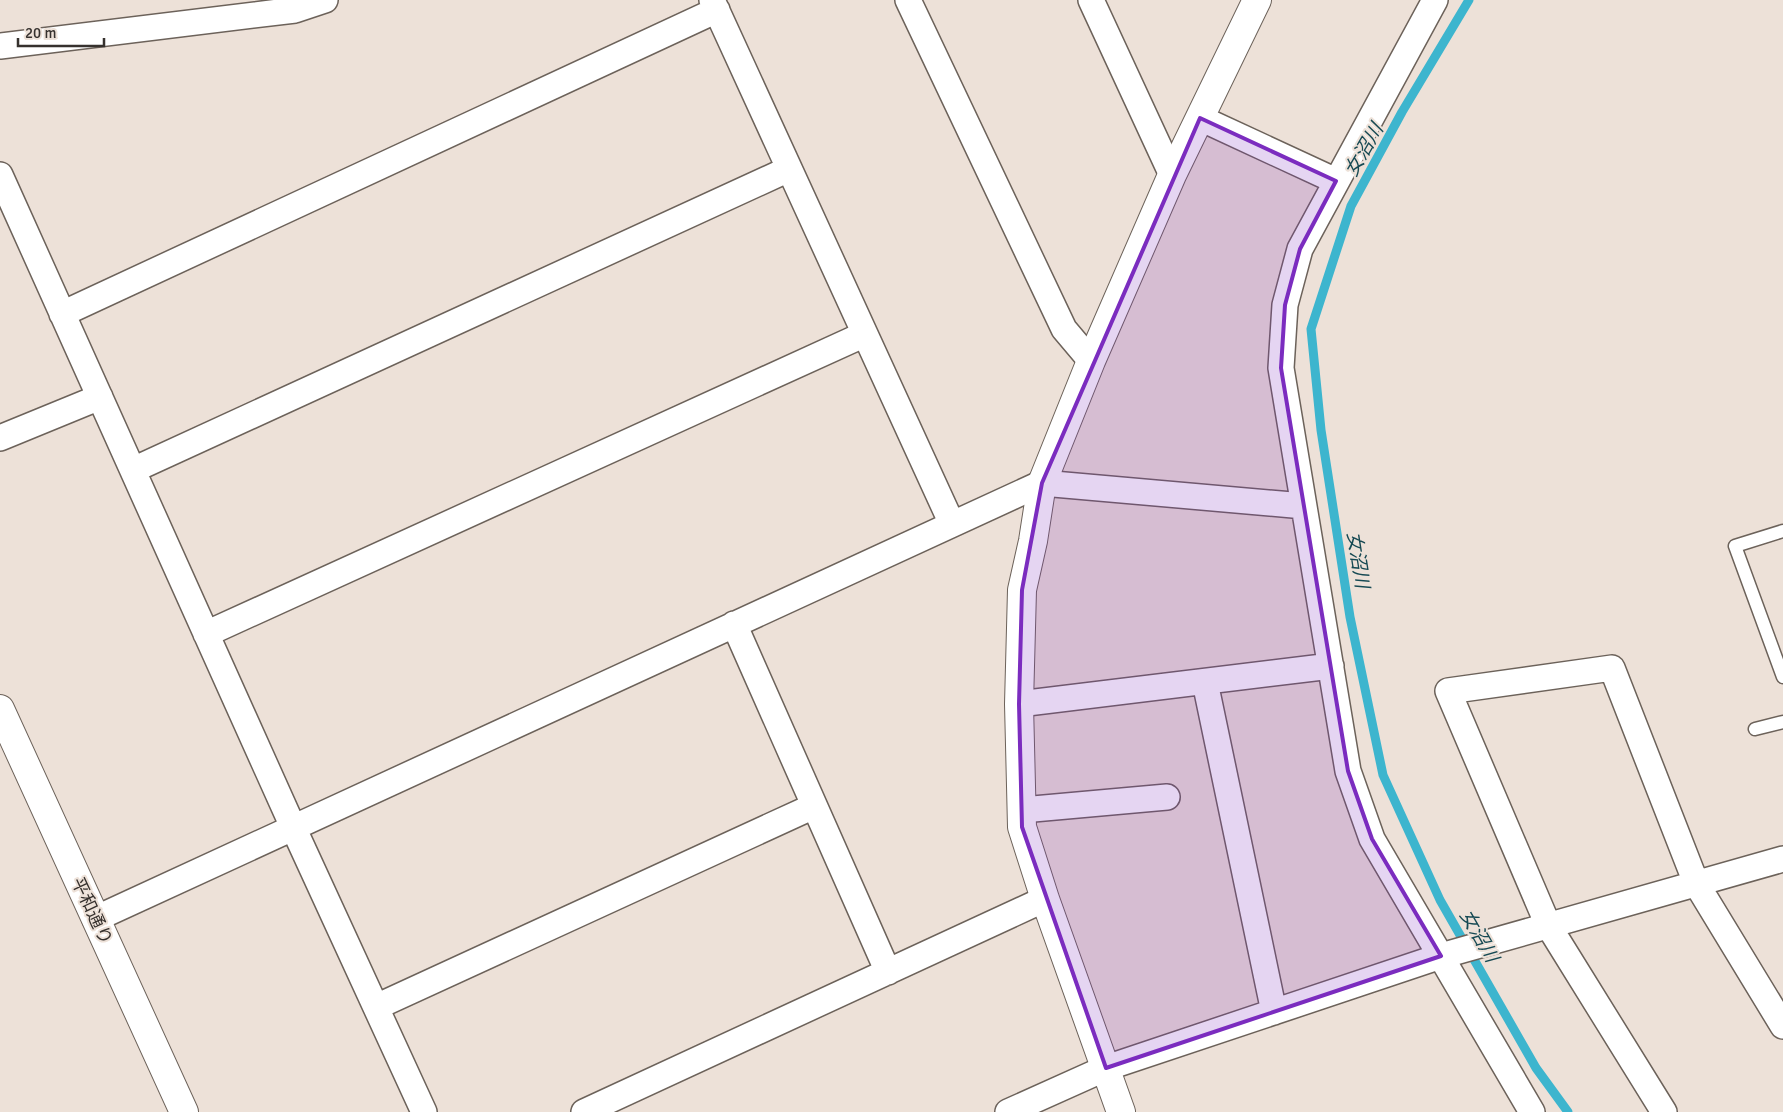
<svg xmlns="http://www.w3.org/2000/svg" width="1783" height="1112" font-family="Signika,'Noto Sans JP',sans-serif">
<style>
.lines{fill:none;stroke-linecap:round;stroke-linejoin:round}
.stream{stroke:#3db5ce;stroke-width:9}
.service-casing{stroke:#6c625a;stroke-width:15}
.minor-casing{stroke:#6c625a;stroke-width:28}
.tertiary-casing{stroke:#6c625a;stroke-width:30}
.service{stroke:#fff;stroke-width:12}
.minor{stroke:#fff;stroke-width:25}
.tertiary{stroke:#fff;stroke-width:28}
.marked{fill:#7b2cbf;fill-opacity:0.2;stroke:#7b2cbf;stroke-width:4;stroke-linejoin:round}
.labels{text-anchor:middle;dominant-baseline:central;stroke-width:4;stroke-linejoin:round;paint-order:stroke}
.street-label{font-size:18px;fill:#36312e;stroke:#ede1d8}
.water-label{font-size:19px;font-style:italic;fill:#164953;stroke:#ede1d8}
</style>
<rect width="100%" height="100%" fill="#ede1d8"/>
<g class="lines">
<path class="stream" d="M 1469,0 L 1402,112 L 1351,206 L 1311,329 L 1321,430 L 1350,617 L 1383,775 L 1440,900 L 1536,1068 L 1568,1112"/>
<g class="service-casing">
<path id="service" d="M 1783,531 L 1735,546 L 1783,677
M 1755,729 L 1783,722"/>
</g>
<g class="minor-casing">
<path id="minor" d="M 712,0 L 952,524
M 908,0 L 1064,329 L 1091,361
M 1091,0 L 1172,175
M 1435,0 L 1300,249 L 1285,305 L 1281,368 L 1348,771 L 1372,839 L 1532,1112
M 0,46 L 295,10 L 325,0
M 1200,118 L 1336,181
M 0,175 L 293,827 L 424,1112
M 62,314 L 717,10
M 0,438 L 100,397
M 133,470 L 789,169
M 734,624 L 888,972
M 206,634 L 865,334
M 1205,682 L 1274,1012
M 1019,704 L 1331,666
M 1022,810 L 1167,797
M 95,919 L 1042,483 L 1304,506
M 376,1007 L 814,806
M 584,1112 L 1045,899
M 1008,1112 L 1106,1068 L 1441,956 L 1783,859
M 1664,1112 L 1548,925 L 1448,691 L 1612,668 L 1696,883 L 1783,1026"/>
</g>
<g class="tertiary-casing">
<path id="tertiary" d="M 0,709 L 184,1112
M 1121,1112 L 1045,899 L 1022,827 L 1019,704 L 1022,590 L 1033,541 L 1042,483 L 1091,361 L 1172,175 L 1257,0"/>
</g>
<use href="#service" class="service"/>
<use href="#minor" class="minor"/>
<use href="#tertiary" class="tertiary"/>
</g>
<path class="marked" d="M 1200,118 L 1336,181 L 1300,249 L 1285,305 L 1281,368 L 1348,771 L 1372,839 L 1441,956 L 1106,1068 L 1022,827 L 1019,704 L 1022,590 L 1042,483 Z"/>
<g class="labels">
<g class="street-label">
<text transform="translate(92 911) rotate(65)">平和通り</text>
</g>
<g class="water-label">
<text transform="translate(1364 150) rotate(-60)">女沼川</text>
<text transform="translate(1358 560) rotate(81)">女沼川</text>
<text transform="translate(1479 936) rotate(60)">女沼川</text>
</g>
</g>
<path d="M18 38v8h86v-8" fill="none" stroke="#36312e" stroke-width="2.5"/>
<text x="25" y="38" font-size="15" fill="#36312e" stroke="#ede1d8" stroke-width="4" paint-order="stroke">20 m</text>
</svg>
